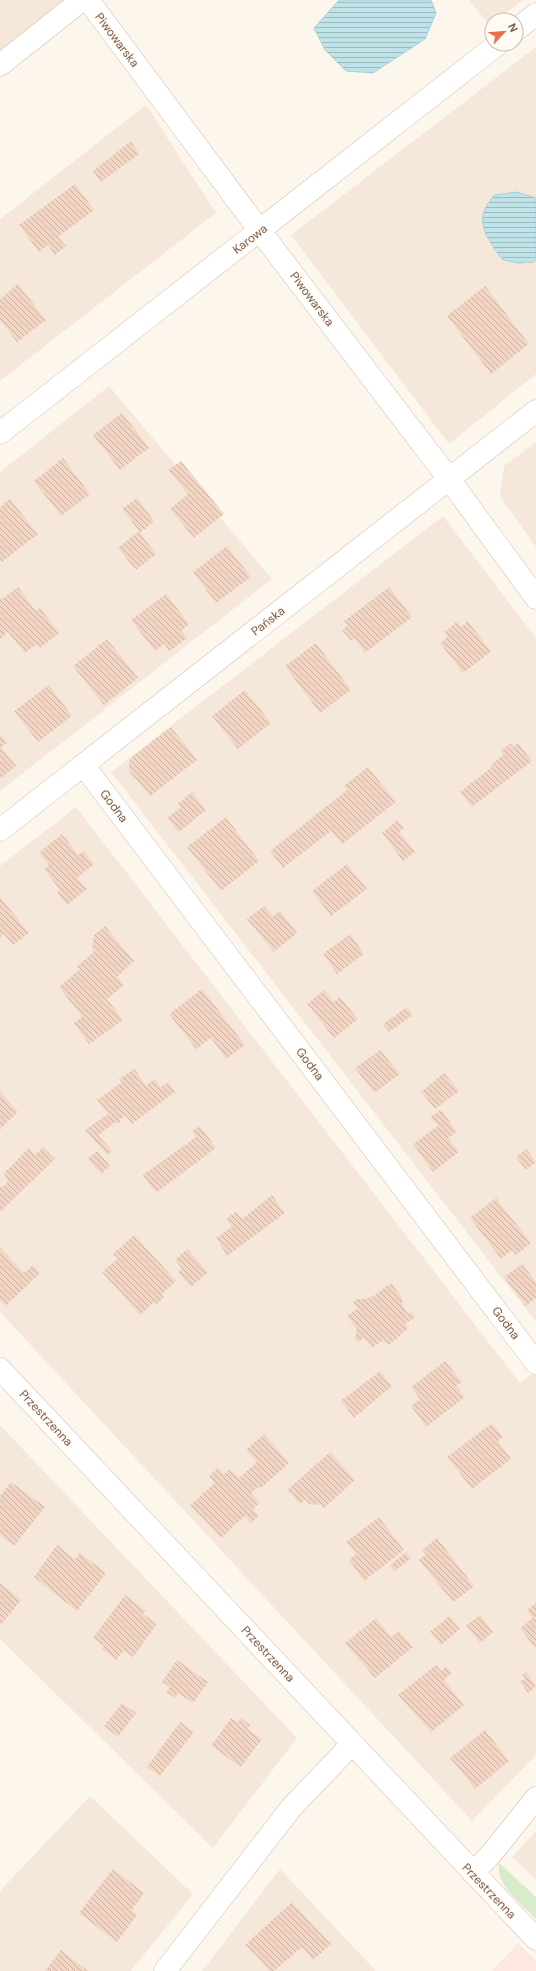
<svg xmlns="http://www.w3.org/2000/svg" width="536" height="1971" font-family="'DM Sans',sans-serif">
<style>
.residential{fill:#f5e8da}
.commercial{fill:#fde8e0}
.green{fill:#d8ecc9}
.water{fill:url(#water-rules);stroke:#a5d3da}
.building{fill:url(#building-back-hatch)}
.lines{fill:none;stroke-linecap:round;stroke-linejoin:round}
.street-casing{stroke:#d1beb0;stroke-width:23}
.secondary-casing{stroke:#d6c0b0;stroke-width:23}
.street{stroke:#fff;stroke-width:22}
.secondary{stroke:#fff;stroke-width:22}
.labels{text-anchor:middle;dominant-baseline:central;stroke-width:3;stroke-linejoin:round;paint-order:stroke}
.street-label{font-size:12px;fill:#7a5c4d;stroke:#fffaf3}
</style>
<defs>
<pattern id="water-rules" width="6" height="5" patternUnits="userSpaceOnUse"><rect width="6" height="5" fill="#bfe3e8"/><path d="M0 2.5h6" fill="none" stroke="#a0bbbe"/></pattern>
<pattern id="building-back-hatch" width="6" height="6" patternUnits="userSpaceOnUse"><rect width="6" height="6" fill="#f3d5c3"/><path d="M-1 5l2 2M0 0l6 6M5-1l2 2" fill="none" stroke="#cab0a1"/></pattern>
</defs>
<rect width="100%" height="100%" fill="#fdf6ec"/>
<path class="residential" d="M 0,0 L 70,0 L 0,53 Z
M 469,0 L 523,0 L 497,20 L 492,20 L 492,24 L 490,26 Z
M 536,47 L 536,374 L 449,444 L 291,235 Z
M 146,105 L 216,213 L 0,381 L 0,219 Z
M 109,386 L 272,579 L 0,791 L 0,472 Z
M 536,442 L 536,547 L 500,496 L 504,466 Z
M 443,516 L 536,638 L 536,1322 L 111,772 Z
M 76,807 L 520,1383 L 536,1371 L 536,1755 L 472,1821 L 0,1312 L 0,866 Z
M 0,1425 L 297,1738 L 213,1848 L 0,1639 Z
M 90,1796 L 193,1894 L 131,1971 L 0,1971 L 0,1891 Z
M 536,1831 L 536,1880 L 512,1857 Z
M 280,1869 L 376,1971 L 202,1971 Z"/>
<path class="commercial" d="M 518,1943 L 536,1961 L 536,1971 L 492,1971 Z"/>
<path class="green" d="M 499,1863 L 536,1897 L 536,1919 C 522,1904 495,1885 499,1863 Z"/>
<path class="water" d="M 339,0 L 431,0 L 436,13 L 425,39 L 373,73 L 346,71 L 325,50 L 314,28 Z
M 517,192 L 536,198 L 536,260 L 534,262 L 519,263 L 503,260 C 493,247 476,226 485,209 C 487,204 491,200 494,195 Z"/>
<path class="building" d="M 131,141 L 139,154 L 101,182 L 93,171 Z
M 75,184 L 94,210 L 58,237 L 66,246 L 55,255 L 48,245 L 39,252 L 19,225 Z
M 18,284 L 46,320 L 17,342 L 0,320 L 0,299 Z
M 485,286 L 529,344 L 491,374 L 447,316 Z
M 122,413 L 149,448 L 120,470 L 93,435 Z
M 63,458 L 90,494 L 61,516 L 34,481 Z
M 181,461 L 224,514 L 194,538 L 170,509 L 188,494 L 168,470 Z
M 137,498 L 154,521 L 140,533 L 156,554 L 136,570 L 118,548 L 139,531 L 122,509 Z
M 10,499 L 38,534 L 2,562 L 0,560 L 0,507 Z
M 227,546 L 251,577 L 216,603 L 193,572 Z
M 18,587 L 36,611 L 40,608 L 59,633 L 40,648 L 37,644 L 25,653 L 8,632 L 0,639 L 0,597 L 2,599 Z
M 389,587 L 412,617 L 365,653 L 355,639 L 351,641 L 342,630 L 348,625 L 344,621 Z
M 166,594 L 189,624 L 181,631 L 187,638 L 170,651 L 164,644 L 155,651 L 131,620 Z
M 468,621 L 491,652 L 463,673 L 440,643 L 448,637 L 444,632 L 457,622 L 461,627 Z
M 107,639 L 138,678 L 104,705 L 73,666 Z
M 316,643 L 351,690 L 320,713 L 285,666 Z
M 49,685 L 72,716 L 38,742 L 14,711 Z
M 245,690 L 271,723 L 238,749 L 212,716 Z
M 171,727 L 197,760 L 150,796 L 129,771 L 129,763 L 132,757 Z
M 0,734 L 7,743 L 1,747 L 16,766 L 0,779 Z
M 510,743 L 513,747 L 518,743 L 532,761 L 472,807 L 460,792 L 492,767 L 491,765 L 504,754 L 501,751 Z
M 368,767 L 396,802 L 342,844 L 331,831 L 283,868 L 270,851 L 347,790 L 344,786 Z
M 192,792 L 206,810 L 179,832 L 167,818 L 181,807 L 178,804 Z
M 226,817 L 259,861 L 221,891 L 187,847 Z
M 397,820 L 404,828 L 399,832 L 415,852 L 403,861 L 382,833 Z
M 62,834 L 78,855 L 83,851 L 94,864 L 77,878 L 87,889 L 67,905 L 57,893 L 60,890 L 44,869 L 49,865 L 39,853 Z
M 347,864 L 367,889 L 331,916 L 312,891 Z
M 0,897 L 29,933 L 13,945 L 4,934 L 0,937 Z
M 264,906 L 273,916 L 280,911 L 297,933 L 274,952 L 247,919 Z
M 105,926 L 134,961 L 117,977 L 124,985 L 107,999 L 123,1020 L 98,1038 L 90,1028 L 97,1039 L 89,1044 L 74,1023 L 82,1017 L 59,987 L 80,969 L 77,966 L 94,952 L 92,949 L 94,935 Z
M 350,934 L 364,954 L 337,974 L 323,954 Z
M 202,989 L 245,1045 L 226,1059 L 211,1038 L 196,1049 L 169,1014 Z
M 324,990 L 334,1002 L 340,997 L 358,1019 L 334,1038 L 307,1004 Z
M 407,1007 L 413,1015 L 389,1032 L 383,1024 Z
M 380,1050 L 400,1074 L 374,1093 L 355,1068 Z
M 134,1069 L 146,1085 L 155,1079 L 161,1087 L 168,1082 L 175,1092 L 132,1124 L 125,1115 L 119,1120 L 121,1122 L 117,1124 L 116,1122 L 98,1135 L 112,1151 L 107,1155 L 85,1130 L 108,1114 L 97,1100 L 122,1082 L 119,1079 Z
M 444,1073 L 459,1091 L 435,1109 L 421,1092 Z
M 0,1092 L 18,1112 L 0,1129 Z
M 441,1110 L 457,1132 L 448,1138 L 459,1152 L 433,1172 L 413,1144 L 438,1126 L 430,1117 Z
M 200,1126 L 216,1148 L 156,1193 L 143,1175 L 196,1137 L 192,1131 Z
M 43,1147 L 55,1159 L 0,1212 L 0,1185 L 2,1187 L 8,1182 L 4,1173 L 29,1148 L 35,1155 Z
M 526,1149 L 536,1162 L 526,1170 L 516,1157 Z
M 97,1151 L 110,1166 L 101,1174 L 88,1159 Z
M 272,1195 L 285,1213 L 227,1256 L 216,1238 L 232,1227 L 226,1219 L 236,1212 L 242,1219 Z
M 496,1198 L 531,1243 L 516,1255 L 512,1250 L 501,1259 L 470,1218 Z
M 134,1235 L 176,1281 L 162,1294 L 164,1297 L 156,1305 L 154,1302 L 140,1315 L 102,1272 L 118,1258 L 113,1254 Z
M 0,1248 L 24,1273 L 33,1265 L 40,1273 L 6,1306 L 0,1300 Z
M 187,1249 L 208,1272 L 191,1287 L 178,1272 L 182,1269 L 175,1260 Z
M 522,1264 L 536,1282 L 536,1298 L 526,1306 L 504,1277 Z
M 391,1283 L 402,1298 L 402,1305 L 408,1314 L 411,1311 L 415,1317 L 405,1324 L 409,1328 L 389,1345 L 382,1341 L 372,1348 L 364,1338 L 358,1342 L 355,1338 L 357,1329 L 347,1316 L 358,1308 L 353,1302 L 358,1299 L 366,1299 L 371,1296 L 372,1297 Z
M 445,1361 L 462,1382 L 456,1386 L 465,1397 L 426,1427 L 411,1406 L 420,1399 L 411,1387 Z
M 380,1371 L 392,1386 L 354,1418 L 341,1401 Z
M 492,1423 L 503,1437 L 498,1441 L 511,1459 L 472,1489 L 447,1457 Z
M 264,1434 L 289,1463 L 260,1489 L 258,1487 L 251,1493 L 260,1503 L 253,1509 L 259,1516 L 251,1523 L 245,1516 L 221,1538 L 190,1505 L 215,1483 L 209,1476 L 218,1468 L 224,1474 L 230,1469 L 239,1478 L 257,1462 L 246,1450 Z
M 330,1452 L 355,1480 L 324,1508 L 321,1505 L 309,1504 L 305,1499 L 300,1504 L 287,1490 Z
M 11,1482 L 45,1507 L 14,1546 L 0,1535 L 0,1496 Z
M 379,1517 L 404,1550 L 364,1581 L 349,1560 L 356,1554 L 346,1542 Z
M 437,1538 L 474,1586 L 453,1602 L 419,1560 L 426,1554 L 422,1550 Z
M 57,1545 L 75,1559 L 80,1553 L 106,1573 L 77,1611 L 34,1577 Z
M 406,1552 L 411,1558 L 395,1571 L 390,1565 Z
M 0,1583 L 21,1600 L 1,1625 L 0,1624 Z
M 125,1595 L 146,1611 L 143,1614 L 157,1624 L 133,1657 L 124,1650 L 116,1660 L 101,1649 L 104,1646 L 93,1638 Z
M 536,1603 L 536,1649 L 520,1628 L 533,1618 L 527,1610 Z
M 480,1615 L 493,1632 L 480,1643 L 466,1626 Z
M 449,1616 L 460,1629 L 441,1645 L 430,1632 Z
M 376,1618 L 391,1637 L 399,1631 L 413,1647 L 375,1678 L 345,1643 Z
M 177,1660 L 208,1682 L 193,1703 L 178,1693 L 175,1698 L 166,1692 L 170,1687 L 162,1682 Z
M 436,1665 L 441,1671 L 446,1667 L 452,1673 L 444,1680 L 464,1705 L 431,1732 L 398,1695 Z
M 526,1672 L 536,1686 L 528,1693 L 520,1682 L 525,1678 L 522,1675 Z
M 122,1703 L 136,1713 L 118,1737 L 104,1726 Z
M 231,1718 L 238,1722 L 241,1718 L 250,1725 L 247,1729 L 262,1739 L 241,1767 L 211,1746 Z
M 180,1722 L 194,1732 L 160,1776 L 147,1767 Z
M 485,1730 L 509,1761 L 475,1789 L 450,1758 Z
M 113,1869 L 144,1893 L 132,1910 L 137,1915 L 117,1942 L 79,1913 Z
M 292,1902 L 331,1944 L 313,1960 L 302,1947 L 274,1971 L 270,1971 L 245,1945 Z
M 61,1950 L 88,1971 L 45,1971 Z"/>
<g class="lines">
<g class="street-casing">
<path id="street" d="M 88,0 L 260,231 L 449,479 L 536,598
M 516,30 L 536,14
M 0,65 L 82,0
M 0,433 L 498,44
M 84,766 L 536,1363
M 0,830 L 536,411
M 473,1873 L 492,1853 L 536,1798
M 165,1971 L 291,1808 L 352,1744"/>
</g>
<g class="secondary-casing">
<path id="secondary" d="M 0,1369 L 536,1939"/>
</g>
<use href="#street" class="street"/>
<use href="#secondary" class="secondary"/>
</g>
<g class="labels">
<g class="street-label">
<text transform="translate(117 40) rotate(53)">Piwowarska</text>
<text transform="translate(250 239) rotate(-38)">Karowa</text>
<text transform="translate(312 299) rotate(53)">Piwowarska</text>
<text transform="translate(268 621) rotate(-38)">Pańska</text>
<text transform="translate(114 806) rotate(53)">Godna</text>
<text transform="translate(310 1064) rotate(53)">Godna</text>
<text transform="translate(506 1323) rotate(53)">Godna</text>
<text transform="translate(46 1418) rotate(47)">Przestrzenna</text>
<text transform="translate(268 1654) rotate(47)">Przestrzenna</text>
<text transform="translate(489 1891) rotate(46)">Przestrzenna</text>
</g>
</g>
<g transform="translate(504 32) rotate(64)"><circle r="19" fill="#fffaf3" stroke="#cabbb1"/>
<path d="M0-3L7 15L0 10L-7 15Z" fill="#e76f51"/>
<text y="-6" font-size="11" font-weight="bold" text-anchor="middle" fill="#7a5c4d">N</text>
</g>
</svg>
